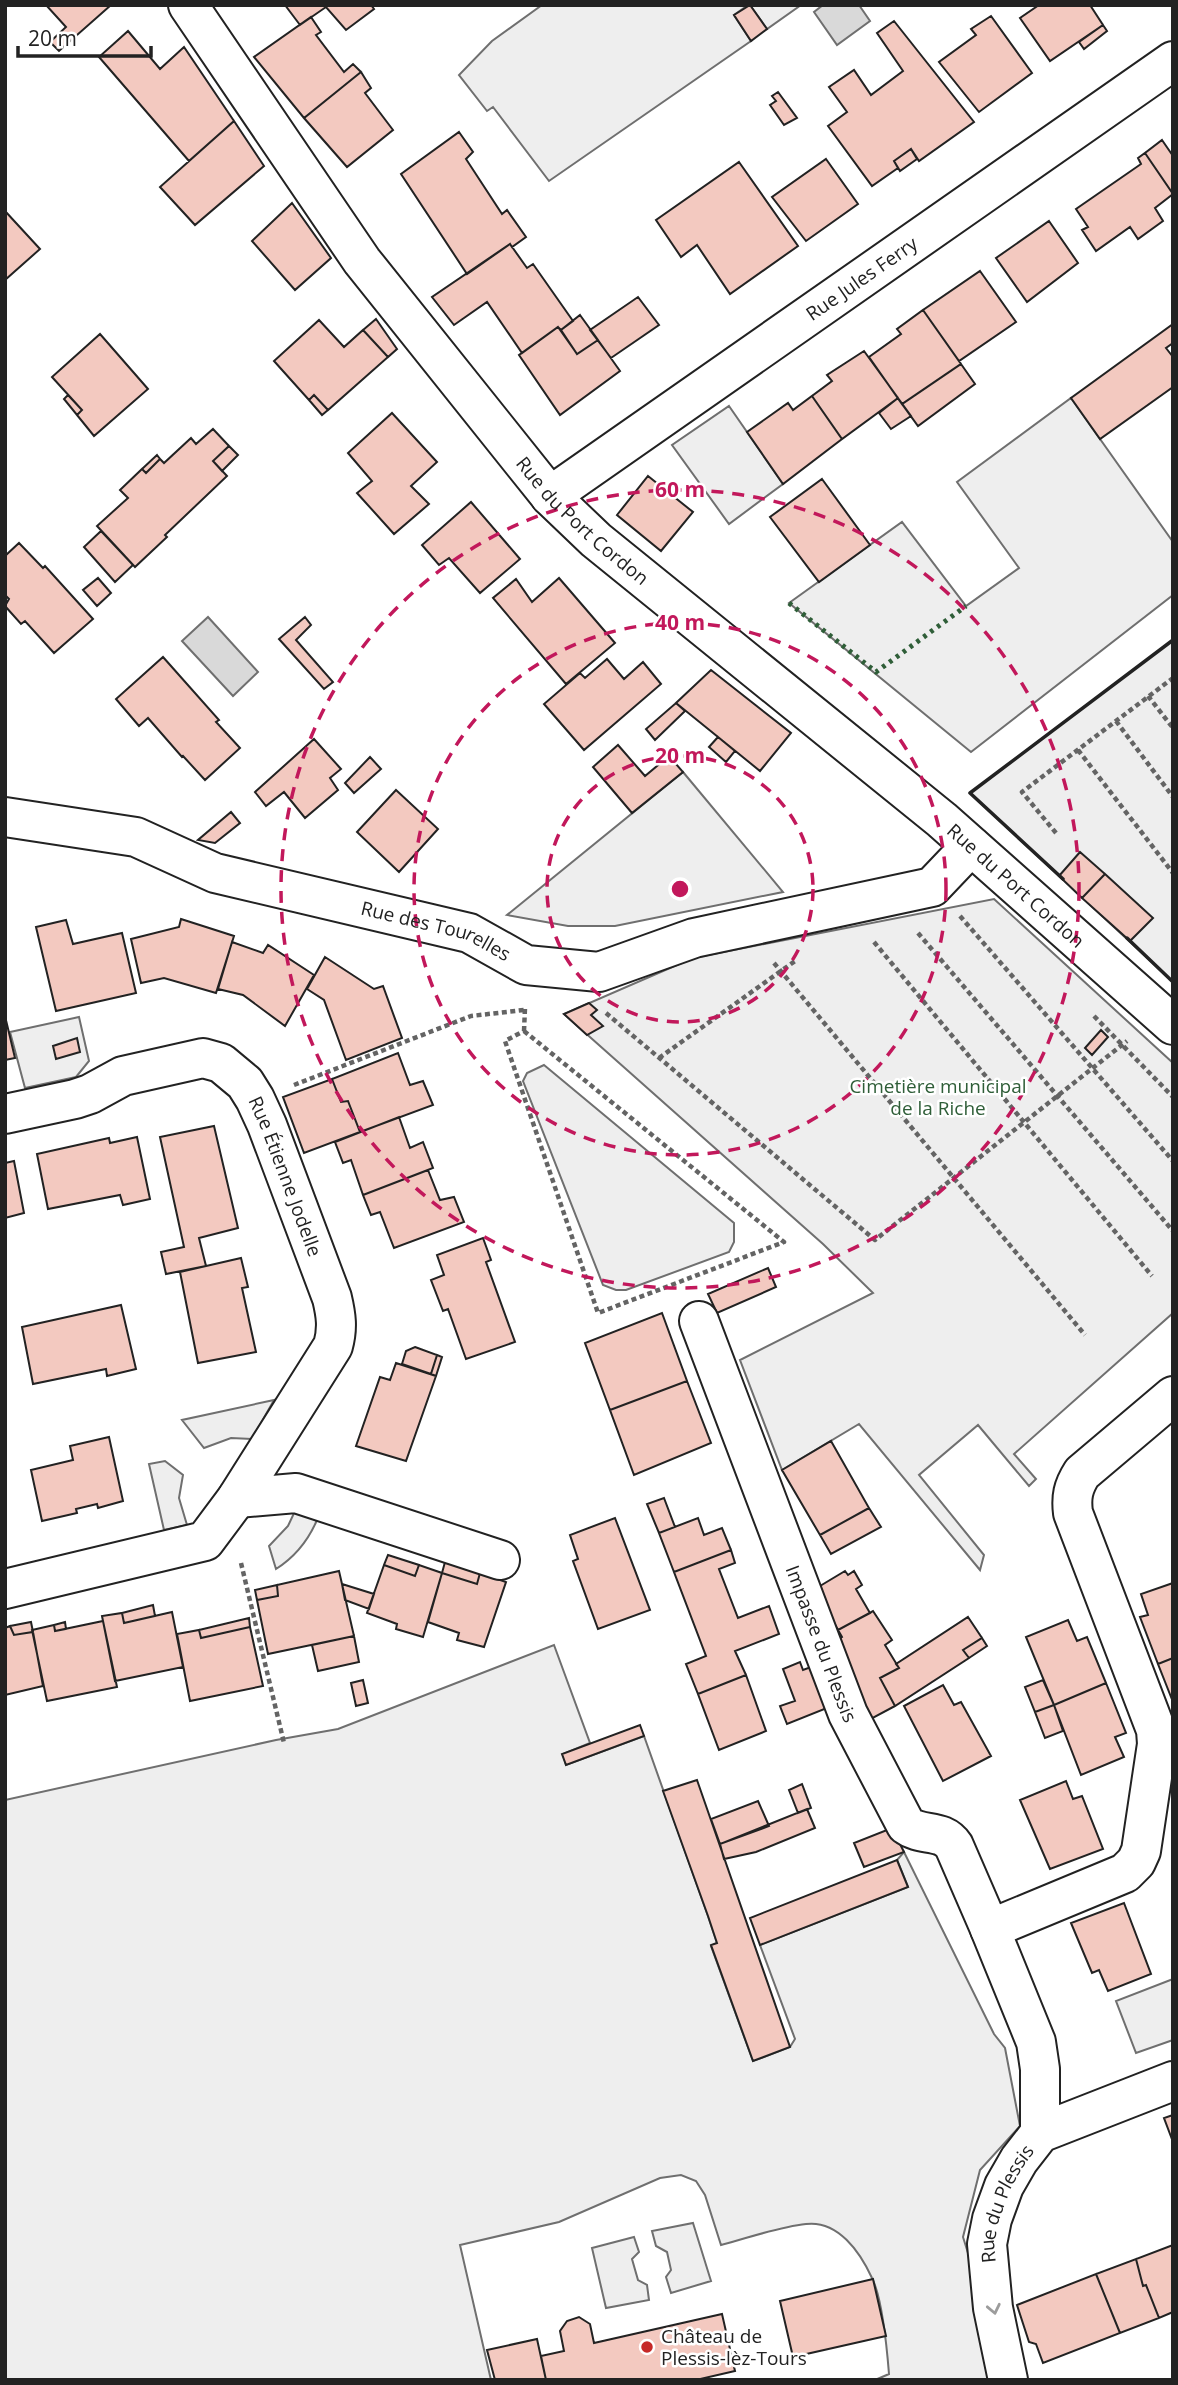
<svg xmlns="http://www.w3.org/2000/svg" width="1178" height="2385" font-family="'Open Sans',sans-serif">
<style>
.green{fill:#eee;stroke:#6f6f6f;stroke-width:2}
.water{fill:#d9d9d9;stroke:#6f6f6f;stroke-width:2}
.building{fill:#f3c9c0;stroke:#222;stroke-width:2}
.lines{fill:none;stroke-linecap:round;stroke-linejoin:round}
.minor-casing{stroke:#222;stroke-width:42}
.path{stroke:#646464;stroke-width:4.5;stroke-dasharray:5 3.5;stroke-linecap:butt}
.minor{stroke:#fff;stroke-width:38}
.hedge{stroke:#2f5e38;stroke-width:5;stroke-dasharray:3.5 5;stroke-linecap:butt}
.wall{stroke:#222;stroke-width:3.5}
.oneway{stroke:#9c9c9c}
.ring{fill:none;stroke:#c2185b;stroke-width:3.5;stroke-dasharray:12 9}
.poi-dot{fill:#c62828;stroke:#fff;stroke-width:2.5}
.labels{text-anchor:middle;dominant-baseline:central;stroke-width:5;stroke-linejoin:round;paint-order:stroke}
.street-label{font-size:19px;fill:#222;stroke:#fff}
.park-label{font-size:19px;fill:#2f5e38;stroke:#fff}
.poi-label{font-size:19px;fill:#222;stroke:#fff;text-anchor:start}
.centre{fill:#c2185b;stroke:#fff;stroke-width:3.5}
.ring-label{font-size:21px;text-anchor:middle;font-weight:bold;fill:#c2185b;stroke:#fff;stroke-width:5;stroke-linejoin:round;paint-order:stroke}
</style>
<rect width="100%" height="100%" fill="#fff"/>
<path class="green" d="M 542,5 L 748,5 L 734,15 L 751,41 L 549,181 L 493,107 L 487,111 L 459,75 L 492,41 Z
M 750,5 L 801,5 L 767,29 Z
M 1071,398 L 1173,542 L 1173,595 L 971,752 L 789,603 L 902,522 L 966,606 L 1019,568 L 957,482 Z
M 729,406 L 783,484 L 729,524 L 672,445 Z
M 1173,640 L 1173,982 L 970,793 Z
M 683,772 L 783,892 L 615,926 L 568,926 L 507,915 Z
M 994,899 L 1173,1063 L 1173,1313 L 1014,1454 L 1036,1479 L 1029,1486 L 978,1425 L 919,1475 L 984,1555 L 980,1570 L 859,1424 L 782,1470 L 740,1360 L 873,1293 L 823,1244 L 564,1014 L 693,958 Z
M 79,1017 L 89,1061 L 76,1077 L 25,1088 L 10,1032 Z
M 544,1065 L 734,1223 L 734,1242 L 729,1252 L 626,1290 L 616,1290 L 603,1285 L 523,1081 L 527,1073 Z
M 274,1400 L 252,1439 L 231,1438 L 204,1448 L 182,1420 Z
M 165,1461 L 183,1475 L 179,1498 L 187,1525 L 164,1530 L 149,1464 Z
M 295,1511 L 317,1520 C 308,1541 295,1557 276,1569 L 269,1546 L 288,1526 Z
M 554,1645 L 590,1743 L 563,1754 L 566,1765 L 644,1736 L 708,1916 L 717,1943 L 711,1946 L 753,2061 L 790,2047 L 795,2039 L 760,1945 L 908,1887 L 897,1860 L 904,1852 L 994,2034 L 1005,2048 L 1020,2126 L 980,2170 L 963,2237 L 1006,2374 L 1004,2380 L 875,2380 L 889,2374 C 887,2349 883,2300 872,2278 C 860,2252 838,2220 806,2224 C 778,2227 748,2238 721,2245 L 705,2195 L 696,2181 L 681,2175 L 660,2178 L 559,2222 L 460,2245 L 491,2380 L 5,2380 L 5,1800 L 276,1740 L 338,1729 Z
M 1173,1979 L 1173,2040 L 1136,2053 L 1116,2001 Z
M 693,2223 L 711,2281 L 671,2293 L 666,2277 L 671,2270 L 667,2252 L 656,2246 L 652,2231 Z
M 634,2237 L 639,2252 L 632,2259 L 638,2280 L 647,2285 L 649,2300 L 606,2308 L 592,2248 Z"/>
<path class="water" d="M 823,5 L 859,5 L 870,21 L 837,45 L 814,12 Z
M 208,617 L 258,672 L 233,696 L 182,641 Z"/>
<path class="building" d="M 46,5 L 111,5 L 59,51 L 50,42 L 66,27 Z
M 285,5 L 371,5 L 374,9 L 346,30 L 326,7 L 300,25 Z
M 750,5 L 767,29 L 751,41 L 734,15 Z
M 1039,5 L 1090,5 L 1103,25 L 1050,61 L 1020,18 Z
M 991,16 L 1032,73 L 979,112 L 939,62 L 976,35 L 971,29 Z
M 311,17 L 321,32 L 316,35 L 344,72 L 353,64 L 361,72 L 304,118 L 254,57 Z
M 894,21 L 974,122 L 919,161 L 911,149 L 894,161 L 898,168 L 872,186 L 828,126 L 847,112 L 829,87 L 854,70 L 871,95 L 903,71 L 877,33 Z
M 1103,25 L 1107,31 L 1084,49 L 1079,42 Z
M 128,31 L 160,69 L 184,47 L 234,121 L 189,161 L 99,57 Z
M 361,72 L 371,88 L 365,93 L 393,130 L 347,167 L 304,118 Z
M 778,92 L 797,118 L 784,125 L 770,105 L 776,101 L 772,96 Z
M 234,121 L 264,166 L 195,225 L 160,187 Z
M 459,132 L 473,152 L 466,159 L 502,214 L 507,210 L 526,237 L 512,247 L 510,244 L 467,274 L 401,174 Z
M 1162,140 L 1173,156 L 1173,194 L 1145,153 Z
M 911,149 L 917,159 L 900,171 L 894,161 Z
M 1145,153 L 1173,194 L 1155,208 L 1163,221 L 1138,239 L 1130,227 L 1096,251 L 1082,230 L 1088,227 L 1076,209 L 1141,164 L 1138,158 Z
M 826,159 L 858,204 L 806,241 L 772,197 Z
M 739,162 L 798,246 L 730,294 L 697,245 L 681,257 L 656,220 Z
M 292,203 L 331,258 L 295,290 L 252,241 Z
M 5,211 L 40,249 L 5,280 Z
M 1049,221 L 1078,263 L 1027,302 L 996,258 Z
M 510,244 L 527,268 L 533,264 L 573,321 L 561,330 L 558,327 L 522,353 L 487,302 L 454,325 L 432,297 Z
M 980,271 L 1016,322 L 959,361 L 923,310 Z
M 638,297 L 659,325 L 611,358 L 590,330 Z
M 923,310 L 961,364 L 902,404 L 869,357 L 901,334 L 897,329 Z
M 580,315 L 598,340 L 577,354 L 561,330 Z
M 376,319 L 397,349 L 388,357 L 363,330 Z
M 319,320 L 344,347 L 363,330 L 388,357 L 328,410 L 314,395 L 309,400 L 274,361 Z
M 1173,324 L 1173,343 L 1166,348 L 1173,357 L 1173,387 L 1100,439 L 1071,398 Z
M 558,327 L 577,354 L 598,340 L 620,371 L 560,415 L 519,355 Z
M 100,334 L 148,389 L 94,436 L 77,415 L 82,410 L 52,377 Z
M 864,351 L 898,398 L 842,439 L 812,396 L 832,381 L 827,375 Z
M 961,364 L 975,384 L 918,426 L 902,404 Z
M 68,395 L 82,410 L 77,415 L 64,399 Z
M 314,395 L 328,410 L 322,415 L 309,400 Z
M 812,396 L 842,439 L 783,484 L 747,432 L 788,403 L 793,410 Z
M 898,398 L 911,416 L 891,429 L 879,413 Z
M 392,413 L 437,462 L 411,486 L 429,504 L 394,534 L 357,493 L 372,481 L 348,453 Z
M 213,429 L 229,446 L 213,461 L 227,476 L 165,535 L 167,537 L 135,567 L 97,526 L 128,498 L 120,490 L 142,469 L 146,473 L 160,459 L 164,463 L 191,438 L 196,444 Z
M 229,446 L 238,455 L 222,471 L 213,461 Z
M 157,455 L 160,459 L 146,473 L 142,469 Z
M 648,476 L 693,512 L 661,551 L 617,515 Z
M 822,479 L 870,545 L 819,582 L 770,517 Z
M 471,502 L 520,559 L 480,593 L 449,558 L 439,565 L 422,545 Z
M 101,531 L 133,565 L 115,582 L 84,547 Z
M 19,543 L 43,568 L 45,566 L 93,619 L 54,653 L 25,621 L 21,624 L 5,606 L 9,599 L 5,595 L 5,556 Z
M 98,578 L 111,593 L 97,606 L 83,590 Z
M 559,578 L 615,643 L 566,684 L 493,598 L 516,579 L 532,602 Z
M 305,617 L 311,625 L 296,640 L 333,682 L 324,689 L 279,639 Z
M 163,657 L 219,720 L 216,722 L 240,748 L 205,780 L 183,756 L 182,757 L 148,718 L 139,726 L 116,699 Z
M 607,659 L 624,679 L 643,662 L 661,684 L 584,750 L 544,704 L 580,673 L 585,678 Z
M 711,670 L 791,733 L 760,771 L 676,703 Z
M 676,703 L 685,711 L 655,740 L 646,729 Z
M 718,737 L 735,751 L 726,762 L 709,747 Z
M 314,739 L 341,769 L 330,778 L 338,790 L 305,818 L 284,792 L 266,806 L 255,792 Z
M 618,745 L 645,776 L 669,756 L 683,772 L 632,813 L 593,767 Z
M 370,757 L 381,769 L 354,793 L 345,783 Z
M 396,790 L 438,829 L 399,872 L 357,832 Z
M 231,812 L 240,823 L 215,843 L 198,840 Z
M 1080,852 L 1105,874 L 1082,898 L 1059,876 Z
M 1105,874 L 1153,918 L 1130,941 L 1082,898 Z
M 181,919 L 234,936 L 216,993 L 164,978 L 141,983 L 131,939 L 179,927 Z
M 66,920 L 73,944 L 122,933 L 136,993 L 56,1011 L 36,927 Z
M 232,942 L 263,953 L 268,945 L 314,975 L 285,1026 L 243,995 L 218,989 Z
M 325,957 L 374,989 L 383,986 L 402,1038 L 346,1060 L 324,1000 L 307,989 Z
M 589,1003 L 597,1010 L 591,1015 L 603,1026 L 587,1035 L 564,1014 Z
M 5,1016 L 15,1058 L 5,1060 Z
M 1101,1030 L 1108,1037 L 1092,1055 L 1085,1048 Z
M 77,1038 L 80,1052 L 56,1059 L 53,1046 Z
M 398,1053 L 410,1085 L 423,1081 L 433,1105 L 360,1132 L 348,1101 L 341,1102 L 332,1079 Z
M 332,1079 L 341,1102 L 348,1101 L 360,1132 L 304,1153 L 283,1097 Z
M 399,1117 L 410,1148 L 423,1142 L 433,1168 L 363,1195 L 351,1160 L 343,1163 L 335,1142 Z
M 214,1126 L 238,1228 L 199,1238 L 206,1266 L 166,1274 L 161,1252 L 184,1247 L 160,1137 Z
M 137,1137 L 150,1199 L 123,1205 L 120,1195 L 48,1209 L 37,1154 L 109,1138 L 110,1143 Z
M 14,1161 L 24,1213 L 5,1218 L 5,1163 Z
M 428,1170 L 440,1200 L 454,1197 L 464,1222 L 394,1248 L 380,1212 L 371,1215 L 363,1195 Z
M 483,1238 L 491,1260 L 486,1262 L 515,1342 L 466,1359 L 448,1309 L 443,1311 L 431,1280 L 444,1275 L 437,1255 Z
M 241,1258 L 248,1287 L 242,1288 L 256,1352 L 198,1363 L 180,1272 Z
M 768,1268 L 776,1287 L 717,1313 L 708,1294 Z
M 121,1305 L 136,1369 L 107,1376 L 106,1369 L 33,1384 L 22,1327 Z
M 662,1313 L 687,1381 L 610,1410 L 585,1343 Z
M 415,1347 L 437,1355 L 431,1374 L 402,1364 L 406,1351 Z
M 437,1355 L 442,1357 L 436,1376 L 431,1374 Z
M 396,1363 L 436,1376 L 406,1461 L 356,1446 L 380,1377 L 390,1380 Z
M 687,1381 L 711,1443 L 634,1475 L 610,1410 Z
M 109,1437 L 123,1501 L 98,1508 L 97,1504 L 76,1509 L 77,1513 L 42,1521 L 31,1470 L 73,1460 L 70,1446 Z
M 831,1441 L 869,1508 L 820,1535 L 782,1470 Z
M 664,1498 L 675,1527 L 659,1533 L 647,1504 Z
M 869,1508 L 881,1527 L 831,1554 L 820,1535 Z
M 615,1518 L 650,1610 L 598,1629 L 573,1561 L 578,1559 L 570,1535 Z
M 698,1518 L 704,1535 L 722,1528 L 731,1550 L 674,1572 L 659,1533 Z
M 731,1550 L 735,1563 L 719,1569 L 738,1618 L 769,1606 L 779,1634 L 735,1651 L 746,1675 L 698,1694 L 686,1664 L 706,1656 L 674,1572 Z
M 388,1555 L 419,1565 L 415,1576 L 384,1565 Z
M 445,1562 L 480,1573 L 477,1584 L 442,1573 Z
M 384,1565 L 415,1576 L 419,1565 L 442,1573 L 423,1637 L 396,1629 L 397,1624 L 367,1613 Z
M 339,1571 L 354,1636 L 268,1654 L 257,1600 L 278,1596 L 277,1585 Z
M 845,1571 L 848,1575 L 854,1571 L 862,1585 L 856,1589 L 870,1613 L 838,1630 L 815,1589 Z
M 442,1573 L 477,1584 L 480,1573 L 506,1582 L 484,1647 L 457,1640 L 459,1633 L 428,1622 Z
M 1173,1583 L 1173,1658 L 1158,1664 L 1140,1617 L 1148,1615 L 1141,1594 Z
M 342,1584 L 374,1594 L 369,1609 L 345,1600 Z
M 277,1585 L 278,1596 L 257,1600 L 255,1590 Z
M 153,1605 L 155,1616 L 124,1623 L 122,1613 Z
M 873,1611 L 892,1640 L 885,1645 L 899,1668 L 880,1678 L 895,1706 L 869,1720 L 830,1646 L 842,1637 L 838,1630 Z
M 172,1612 L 183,1667 L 115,1681 L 102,1616 L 122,1613 L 124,1623 Z
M 968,1617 L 982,1638 L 963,1650 L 969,1658 L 895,1706 L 880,1678 L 899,1668 L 896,1664 Z
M 249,1618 L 250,1627 L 201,1638 L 199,1630 Z
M 1068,1620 L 1077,1641 L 1087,1637 L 1106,1683 L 1054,1705 L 1026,1637 Z
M 103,1621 L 117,1687 L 47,1701 L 32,1630 L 54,1625 L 55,1631 Z
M 31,1622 L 33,1632 L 14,1635 L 10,1626 Z
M 65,1622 L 66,1629 L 55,1631 L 54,1625 Z
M 10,1626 L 14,1635 L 33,1632 L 43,1686 L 5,1695 L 5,1628 Z
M 250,1627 L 263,1686 L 190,1701 L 177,1634 L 199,1630 L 201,1638 Z
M 354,1636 L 359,1662 L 318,1671 L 312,1645 Z
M 982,1638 L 987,1646 L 969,1658 L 963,1650 Z
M 1173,1658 L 1173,1702 L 1158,1664 Z
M 800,1662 L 803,1670 L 811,1667 L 827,1708 L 787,1724 L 780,1706 L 795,1701 L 783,1669 Z
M 746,1675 L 766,1731 L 719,1750 L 698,1694 Z
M 363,1680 L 368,1703 L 356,1706 L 351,1683 Z
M 1043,1680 L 1054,1705 L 1035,1712 L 1025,1687 Z
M 1106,1683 L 1126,1733 L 1115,1737 L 1124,1757 L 1081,1775 L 1054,1705 Z
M 943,1685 L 954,1705 L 961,1702 L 991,1756 L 943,1781 L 904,1706 Z
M 1054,1705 L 1063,1731 L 1045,1738 L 1035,1712 Z
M 640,1725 L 644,1736 L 566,1765 L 562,1754 Z
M 697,1780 L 790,2047 L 753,2061 L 711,1945 L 717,1943 L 708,1916 L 663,1791 Z
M 1066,1781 L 1073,1799 L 1082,1796 L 1103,1849 L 1050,1869 L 1020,1800 Z
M 802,1784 L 811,1808 L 798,1813 L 789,1790 Z
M 758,1801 L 769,1826 L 720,1844 L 711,1819 Z
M 807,1809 L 815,1828 L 756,1852 L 724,1859 L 720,1844 Z
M 892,1828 L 904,1852 L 864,1867 L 854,1843 Z
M 897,1860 L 908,1887 L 760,1945 L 750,1918 Z
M 1124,1903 L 1151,1974 L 1108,1991 L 1099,1970 L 1092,1973 L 1071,1923 Z
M 1173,2115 L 1173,2142 L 1164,2118 Z
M 1173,2245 L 1173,2312 L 1159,2318 L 1146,2285 L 1143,2286 L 1136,2259 Z
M 1136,2259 L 1143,2286 L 1146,2285 L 1159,2318 L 1120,2333 L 1096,2274 Z
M 1096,2274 L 1120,2333 L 1043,2363 L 1036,2344 L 1029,2342 L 1017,2305 Z
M 873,2279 L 886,2336 L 793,2357 L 780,2301 Z
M 722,2314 L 735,2371 L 696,2380 L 546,2380 L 541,2356 L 564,2351 L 560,2331 L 567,2321 L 579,2317 L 590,2324 L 594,2343 Z
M 537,2339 L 546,2380 L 495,2380 L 487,2350 Z"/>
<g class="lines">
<g class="minor-casing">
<g id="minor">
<path id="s1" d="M 188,5 L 362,261 L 550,496 L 596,540 L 942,820 L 1173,1025"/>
<path id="s2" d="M 550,496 L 1173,61"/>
<path id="s3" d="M 5,817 L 136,837 L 215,873 L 469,933 L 526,965 L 599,972 L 694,938 L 932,887 L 971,846"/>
<path id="s4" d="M 5,1114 L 75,1099 L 90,1094 L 123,1076 L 203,1058 L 221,1063 L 245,1083 L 255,1099 L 267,1125 L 332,1298 C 336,1315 338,1328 333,1346 L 237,1498 L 205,1541 L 5,1589"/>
<path id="s5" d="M 699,1321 L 848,1714 L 906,1825 C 922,1837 942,1828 954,1846 L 990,1929"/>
<path d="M 237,1498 L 296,1493 L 500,1560"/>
<path d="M 1040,2133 L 1040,2069 L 1036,2042 L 990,1929 L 1125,1873 L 1136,1862 L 1141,1851 L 1157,1744 L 1156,1730 L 1073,1513 C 1071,1497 1073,1487 1082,1473 L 1173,1396"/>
<path id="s6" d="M 1008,2380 L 993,2308 L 987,2244 L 992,2219 L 1004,2186 L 1019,2160 L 1040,2133 L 1173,2081"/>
</g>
</g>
<path class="path" d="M 1148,696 L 1173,728
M 1116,721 L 1173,797
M 1078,750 L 1173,873
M 1056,833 L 1022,792 L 1173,678
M 960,916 L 1173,1161
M 918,933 L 1173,1231
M 874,942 L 1152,1276
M 774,963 L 1085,1335
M 606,1013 L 875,1240 L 1127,1041
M 1094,1016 L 1173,1097
M 524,1031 L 784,1242 L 598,1313 L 505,1041 Z
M 524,1031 L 525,1008
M 659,1058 L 795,961
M 294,1085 L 471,1016 L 524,1010
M 241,1563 L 284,1743"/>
<use href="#minor" class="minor"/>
<path class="hedge" d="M 789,603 L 876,672 L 966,606"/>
<path class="wall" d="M 1063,879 L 970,793 L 1173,640
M 1127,938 L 1173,982"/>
</g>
<defs><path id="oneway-chevron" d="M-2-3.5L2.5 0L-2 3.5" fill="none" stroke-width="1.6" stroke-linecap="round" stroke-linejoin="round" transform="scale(1.75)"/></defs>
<use class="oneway" href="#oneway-chevron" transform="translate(994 2309) rotate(78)"/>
<g class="ring">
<circle cx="680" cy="889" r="133"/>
<circle cx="680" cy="889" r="266"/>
<circle cx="680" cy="889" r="399"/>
</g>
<circle class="poi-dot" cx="647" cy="2347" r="7"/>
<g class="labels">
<g class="street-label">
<text stroke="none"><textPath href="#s2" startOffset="380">Rue Jules Ferry</textPath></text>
<text stroke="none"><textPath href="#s1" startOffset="651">Rue du Port Cordon</textPath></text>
<text stroke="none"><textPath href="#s1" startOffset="1218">Rue du Port Cordon</textPath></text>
<text stroke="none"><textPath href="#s3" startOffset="448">Rue des Tourelles</textPath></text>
<text stroke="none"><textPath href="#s4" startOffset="359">Rue Étienne Jodelle</textPath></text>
<text stroke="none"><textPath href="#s5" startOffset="345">Impasse du Plessis</textPath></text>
<text stroke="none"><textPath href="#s6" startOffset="182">Rue du Plessis</textPath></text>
</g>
<g class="park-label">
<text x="938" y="1086">Cimetière municipal<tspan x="938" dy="22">de la Riche</tspan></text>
</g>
<g class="poi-label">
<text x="661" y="2336">Château de<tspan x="661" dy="22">Plessis-lèz-Tours</tspan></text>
</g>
</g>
<circle cx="680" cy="889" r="10" class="centre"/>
<g class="ring-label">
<text x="680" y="497">60 m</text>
<text x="680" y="630">40 m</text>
<text x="680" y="763">20 m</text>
</g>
<rect width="1178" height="2385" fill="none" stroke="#222222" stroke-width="14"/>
<path d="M18 46v10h133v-10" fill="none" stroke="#222222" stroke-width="3.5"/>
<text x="28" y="46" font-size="21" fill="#222222" stroke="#ffffff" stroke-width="5" paint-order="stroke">20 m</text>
</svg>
